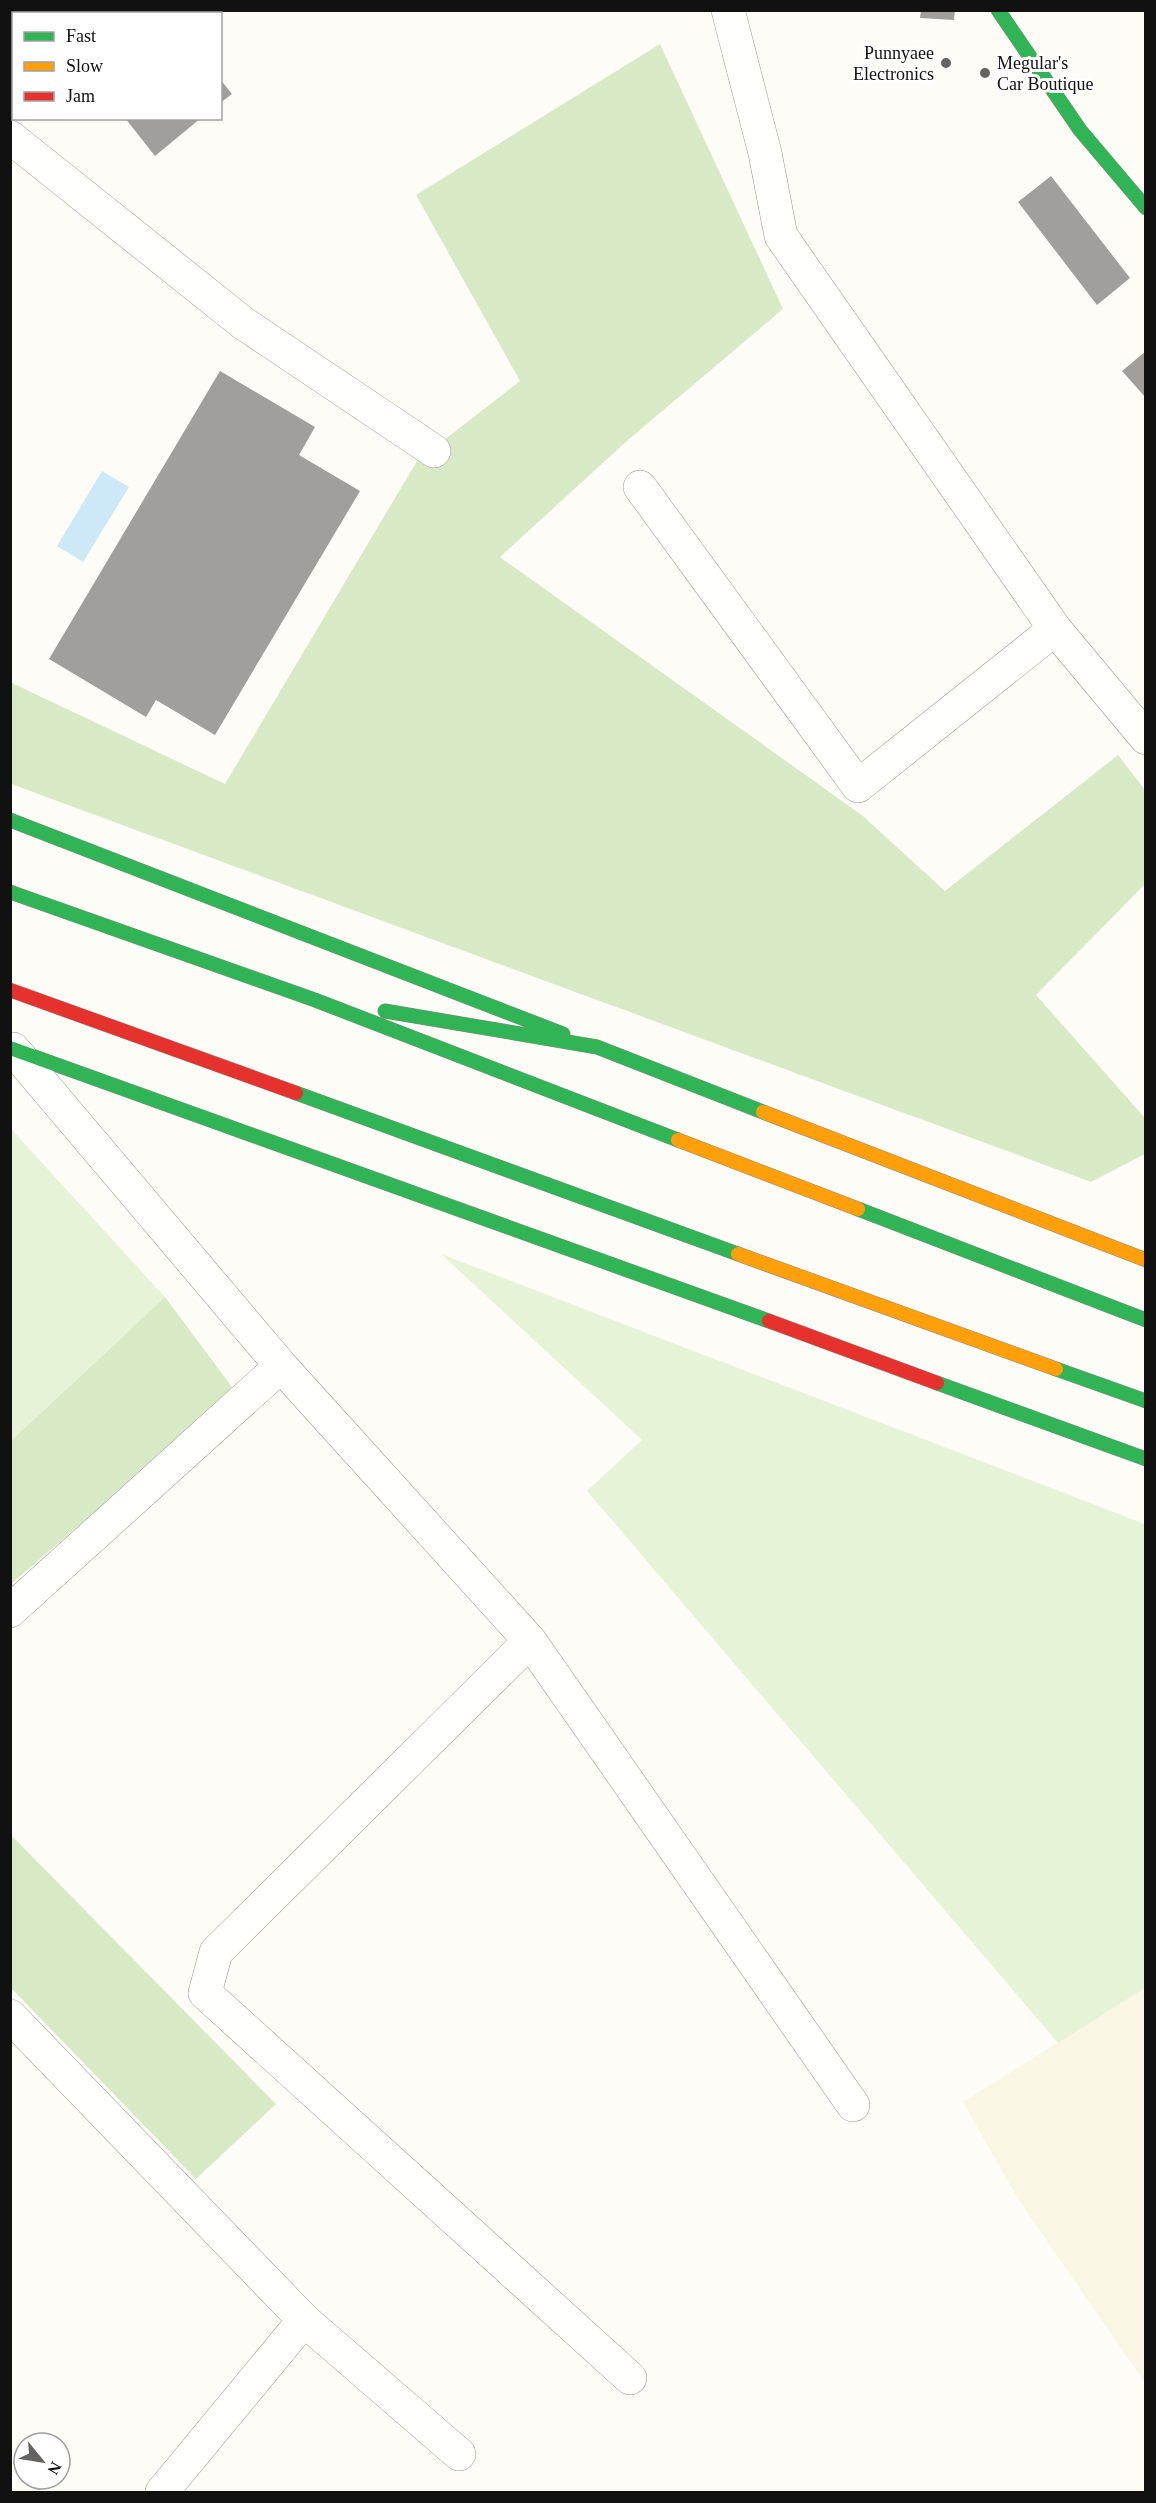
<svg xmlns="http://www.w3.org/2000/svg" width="1156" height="2503" font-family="'Times New Roman',serif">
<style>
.farmland{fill:#f9f7e4}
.green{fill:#e7f3d7}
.forest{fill:#d8eac5}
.water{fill:#cde8f7}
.building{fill:#a19f9c}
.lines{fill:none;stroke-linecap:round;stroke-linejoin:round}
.street-casing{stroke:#979795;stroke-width:34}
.fast-casing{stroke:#8e8d8b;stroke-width:15}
.slow-casing{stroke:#8e8d8b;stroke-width:15}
.jam-casing{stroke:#8e8d8b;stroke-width:15}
.street{stroke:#fffffe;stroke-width:33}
.fast{stroke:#30b455;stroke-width:14}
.slow{stroke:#ff9f0a;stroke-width:14}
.jam{stroke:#e5322d;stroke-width:14}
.poi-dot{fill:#646362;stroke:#fff;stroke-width:2}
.labels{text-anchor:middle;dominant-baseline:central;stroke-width:6;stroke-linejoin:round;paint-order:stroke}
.poi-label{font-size:18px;fill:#111;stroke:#fff;text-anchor:end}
</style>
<rect width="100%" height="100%" fill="#fdfcf7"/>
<path class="farmland" d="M 1145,1988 L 1145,2383 L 1018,2199 L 963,2102 Z"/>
<path class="green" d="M 11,1129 L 165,1297 L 11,1441 Z
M 441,1254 L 1145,1524 L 1145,1988 L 1058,2043 L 587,1491 L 642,1440 Z"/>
<path class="forest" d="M 660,44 L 783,309 L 628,440 L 500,557 L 863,816 L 945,891 L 1118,755 L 1145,790 L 1145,884 L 1036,995 L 1145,1118 L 1145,1154 L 1091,1182 L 11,784 L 10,682 L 225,784 L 417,461 L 520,381 L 416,195 Z
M 165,1297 L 235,1391 L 11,1584 L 11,1441 Z
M 11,1835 L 276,2104 L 196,2179 L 11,1988 Z"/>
<path class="water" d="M 102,471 L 129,487 L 83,562 L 57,546 Z"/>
<path class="building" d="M 921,10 L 955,10 L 954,20 L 920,18 Z
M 220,79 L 232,94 L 220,103 Z
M 125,118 L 201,118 L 155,156 Z
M 1051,176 L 1130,278 L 1097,305 L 1018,202 Z
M 1146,351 L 1146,398 L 1122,371 Z
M 220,371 L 315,427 L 299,455 L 360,491 L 215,735 L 156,700 L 146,717 L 49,659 Z"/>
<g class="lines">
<g class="street-casing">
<path id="street" d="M 728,10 L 765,153 L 781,236 L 1055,629 L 1146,738
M 10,137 L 243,323 L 434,451
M 640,487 L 858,786 L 1055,629
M 13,1049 L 281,1366 L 530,1641 L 853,2105
M 10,1611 L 281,1366
M 530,1641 L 216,1952 L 205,1993 L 630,2378
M 10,2016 L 304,2320 L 459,2454
M 162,2492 L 304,2320"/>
</g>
<g class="fast-casing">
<path id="fast" d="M 998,10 L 1080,130 L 1146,208
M 10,820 L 563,1034
M 10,892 L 315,1000 L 678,1140
M 385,1011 L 597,1047 L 763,1112
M 10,1048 L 769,1321
M 296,1093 L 738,1254
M 858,1209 L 1146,1320
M 1056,1369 L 1146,1401
M 937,1383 L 1146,1459"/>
</g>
<g class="slow-casing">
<path id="slow" d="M 763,1112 L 1146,1260
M 678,1140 L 858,1209
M 738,1254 L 1056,1369"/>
</g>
<g class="jam-casing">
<path id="jam" d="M 10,990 L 296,1093
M 769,1321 L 937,1383"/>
</g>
<use href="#street" class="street"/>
<use href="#fast" class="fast"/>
<use href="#slow" class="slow"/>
<use href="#jam" class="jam"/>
</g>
<g class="poi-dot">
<circle cx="946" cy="63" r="6"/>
<circle cx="985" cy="73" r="6"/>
</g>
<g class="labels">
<g class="poi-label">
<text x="934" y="53">Punnyaee<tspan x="934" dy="21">Electronics</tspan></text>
<text x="997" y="63" text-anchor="start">Megular's<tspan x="997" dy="21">Car Boutique</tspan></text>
</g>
</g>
<rect width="1156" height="2503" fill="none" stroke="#111111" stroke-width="24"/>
<rect x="12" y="12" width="210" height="108" fill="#ffffff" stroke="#a0a0a0" stroke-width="1.5"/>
<rect x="24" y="32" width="30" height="9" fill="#30b455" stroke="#a0a0a0" stroke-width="1.5"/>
<text x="66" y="42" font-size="18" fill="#111111">Fast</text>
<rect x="24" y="62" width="30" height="9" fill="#ff9f0a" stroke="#a0a0a0" stroke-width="1.5"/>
<text x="66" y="72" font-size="18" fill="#111111">Slow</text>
<rect x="24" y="92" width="30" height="9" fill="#e5322d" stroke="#a0a0a0" stroke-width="1.5"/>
<text x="66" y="102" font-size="18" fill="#111111">Jam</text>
<g transform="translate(42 2461) rotate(120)"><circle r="28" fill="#ffffff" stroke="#a0a0a0" stroke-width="1.5"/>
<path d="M0-4.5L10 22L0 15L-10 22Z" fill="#646362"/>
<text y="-9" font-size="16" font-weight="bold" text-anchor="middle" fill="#111111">N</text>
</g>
</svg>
